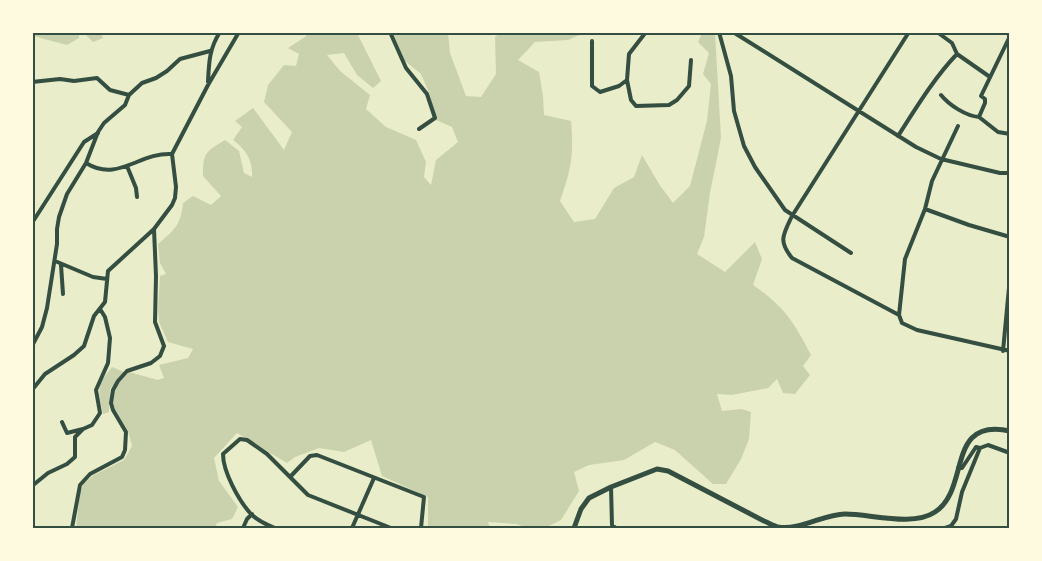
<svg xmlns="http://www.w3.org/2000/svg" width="1042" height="561" font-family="Spectral,serif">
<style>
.green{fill:#cad2ad}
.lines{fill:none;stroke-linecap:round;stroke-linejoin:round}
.minor{stroke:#344e41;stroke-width:4}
.tertiary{stroke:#344e41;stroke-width:5}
.neatline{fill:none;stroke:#344e41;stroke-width:2}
</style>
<rect width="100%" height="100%" fill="#e9edc9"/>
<path class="green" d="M 33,32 L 79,33 L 79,38 L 67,45 L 33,36 Z
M 84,33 L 101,33 L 103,38 L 93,42 Z
M 309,33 L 357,33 L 381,81 L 373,88 L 357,75 L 344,53 L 327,55 L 340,71 L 370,95 L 366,109 L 386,127 L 416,140 L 426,162 L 424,177 L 431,185 L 436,160 L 458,142 L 452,127 L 436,120 L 430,95 L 421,74 L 405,61 L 393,33 L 448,33 L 450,53 L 466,96 L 481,97 L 496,74 L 495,37 L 500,33 L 584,33 L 568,40 L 535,42 L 518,60 L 539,72 L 543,96 L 544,115 L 571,121 C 574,155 571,170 560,201 L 574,222 L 595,219 L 614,188 L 634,177 L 642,155 L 659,184 L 673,203 L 690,186 L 707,121 L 711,84 L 703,74 L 709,53 L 698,42 L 702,33 L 715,33 L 721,138 L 710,193 L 704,237 L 697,254 L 725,272 L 755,242 L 762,259 L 753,285 C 784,306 794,322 811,355 L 803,366 L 810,375 L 795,394 L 783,393 L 777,379 L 768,388 L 732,395 L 717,394 L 722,411 L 742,409 L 751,412 L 749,439 L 741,459 L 726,484 L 713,484 L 675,450 L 655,442 L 624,460 L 589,465 L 574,472 L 579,491 L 561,520 L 545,528 L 529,528 L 516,524 L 488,522 L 490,528 L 428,528 L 428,497 L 382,476 L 371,440 L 344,452 L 319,448 L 295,457 L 287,463 L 237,433 L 214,458 L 219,481 L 238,507 L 232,519 L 217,523 L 215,528 L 76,528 L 80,492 L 84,483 L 94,475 L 124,460 L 132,446 L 128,431 L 115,409 L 112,399 L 118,384 L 129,372 L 158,380 L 164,378 L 159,365 L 188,358 L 193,349 L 168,342 L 159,322 L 158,309 L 160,276 L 166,274 L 160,263 L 158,244 C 175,230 181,224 183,203 L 193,196 L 211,205 L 221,196 L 203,176 C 203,153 205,152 225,140 L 239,151 L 244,173 L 252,177 C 253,160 246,150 233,140 L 242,127 L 235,121 L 253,108 L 284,150 L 292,132 L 264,102 L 268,85 L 284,65 L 296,66 L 299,54 L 288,48 L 305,37 Z
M 112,367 L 124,372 L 110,389 L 109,412 L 103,414 C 98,391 96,386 112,367 Z"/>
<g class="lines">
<path class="minor" d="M 390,32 L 406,68 L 427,94 L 435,118 L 419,129
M 646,32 L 629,54 L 627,80 L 631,100 L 636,106 L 669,105 L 677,100 L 689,86 L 691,60
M 719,32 L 731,76 L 734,111 L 744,146 L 755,167 L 785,210 L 851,253
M 733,32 L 916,147 L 941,159 L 1000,173 L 1010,173
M 937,32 L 952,43 L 957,54 L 990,77
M 1010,36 L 981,96 L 985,99 L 985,103 L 979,117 L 998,132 L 1010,134
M 592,41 L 592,86 L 600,92 L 619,86 L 627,80
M 32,82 L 60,79 L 74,81 L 97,78 L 110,90 L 129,95
M 208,82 C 209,63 209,49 220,32
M 941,95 C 949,105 966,116 979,117
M 958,126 L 932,181 L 925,209 L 905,259 L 899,315 L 902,323 L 917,330 L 1010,351
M 898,136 C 916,108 934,78 957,54
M 86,163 C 118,183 139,152 172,154
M 127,166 L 136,188 L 137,197
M 925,209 L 969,225 L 1010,237
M 32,223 L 84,142 L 98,133
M 55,261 L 93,277 L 107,279
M 61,265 L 63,294
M 899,315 L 792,258 C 778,241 783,235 792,216 L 909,32
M 32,346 L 42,327 L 47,308 L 57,244 L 57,229 L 59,217 L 67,194 L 86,163 L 98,132 L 104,123 L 125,105 L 129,95 L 142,83 L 156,78 L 167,71 L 180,59 L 210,51
M 1003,351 L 1010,277
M 32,390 L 45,374 L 74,355 L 84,346 L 94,316 L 105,302 L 108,271 L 154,229 L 172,205 L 175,198 L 176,187 L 172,154 L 208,85 L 239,32
M 62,422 L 67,433 L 83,429
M 958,468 L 962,468 L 976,447 L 980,448
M 290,477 L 310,456 L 317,455 L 424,497 L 421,528
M 32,486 L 48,473 L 67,464 L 75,457 L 75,437 L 83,429 L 92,425 L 100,413 L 96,390 L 108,363 L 110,338 L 105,317 L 100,309
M 611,487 L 612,525 L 616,528
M 72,528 L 80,485 L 90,474 L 122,457 L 125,450 L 126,432 L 113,410 L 111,403 L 113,390 L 118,381 L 127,371 L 151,363 L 160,356 L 164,346 L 155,322 L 156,276 L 154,229
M 243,528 L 247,519 L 252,514
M 275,528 C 267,525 257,520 251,514 C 239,501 223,472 223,454 L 240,439 L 247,440 L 267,454 L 308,495 L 391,528
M 352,528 L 374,478
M 945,528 L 951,526 L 956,519 L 962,492 L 980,448 L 988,445 L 1010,453"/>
<path class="tertiary" d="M 574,528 L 581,509 L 589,498 L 611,487 L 657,469 L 668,471 L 764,521 C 769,523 774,526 778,527 C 799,531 824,514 845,514 C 871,514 913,527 935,512 C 971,489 945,417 1010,431"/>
</g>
<rect width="1042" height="561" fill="none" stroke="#fefae0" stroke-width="68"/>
<rect x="34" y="34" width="974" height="493" class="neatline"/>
</svg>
